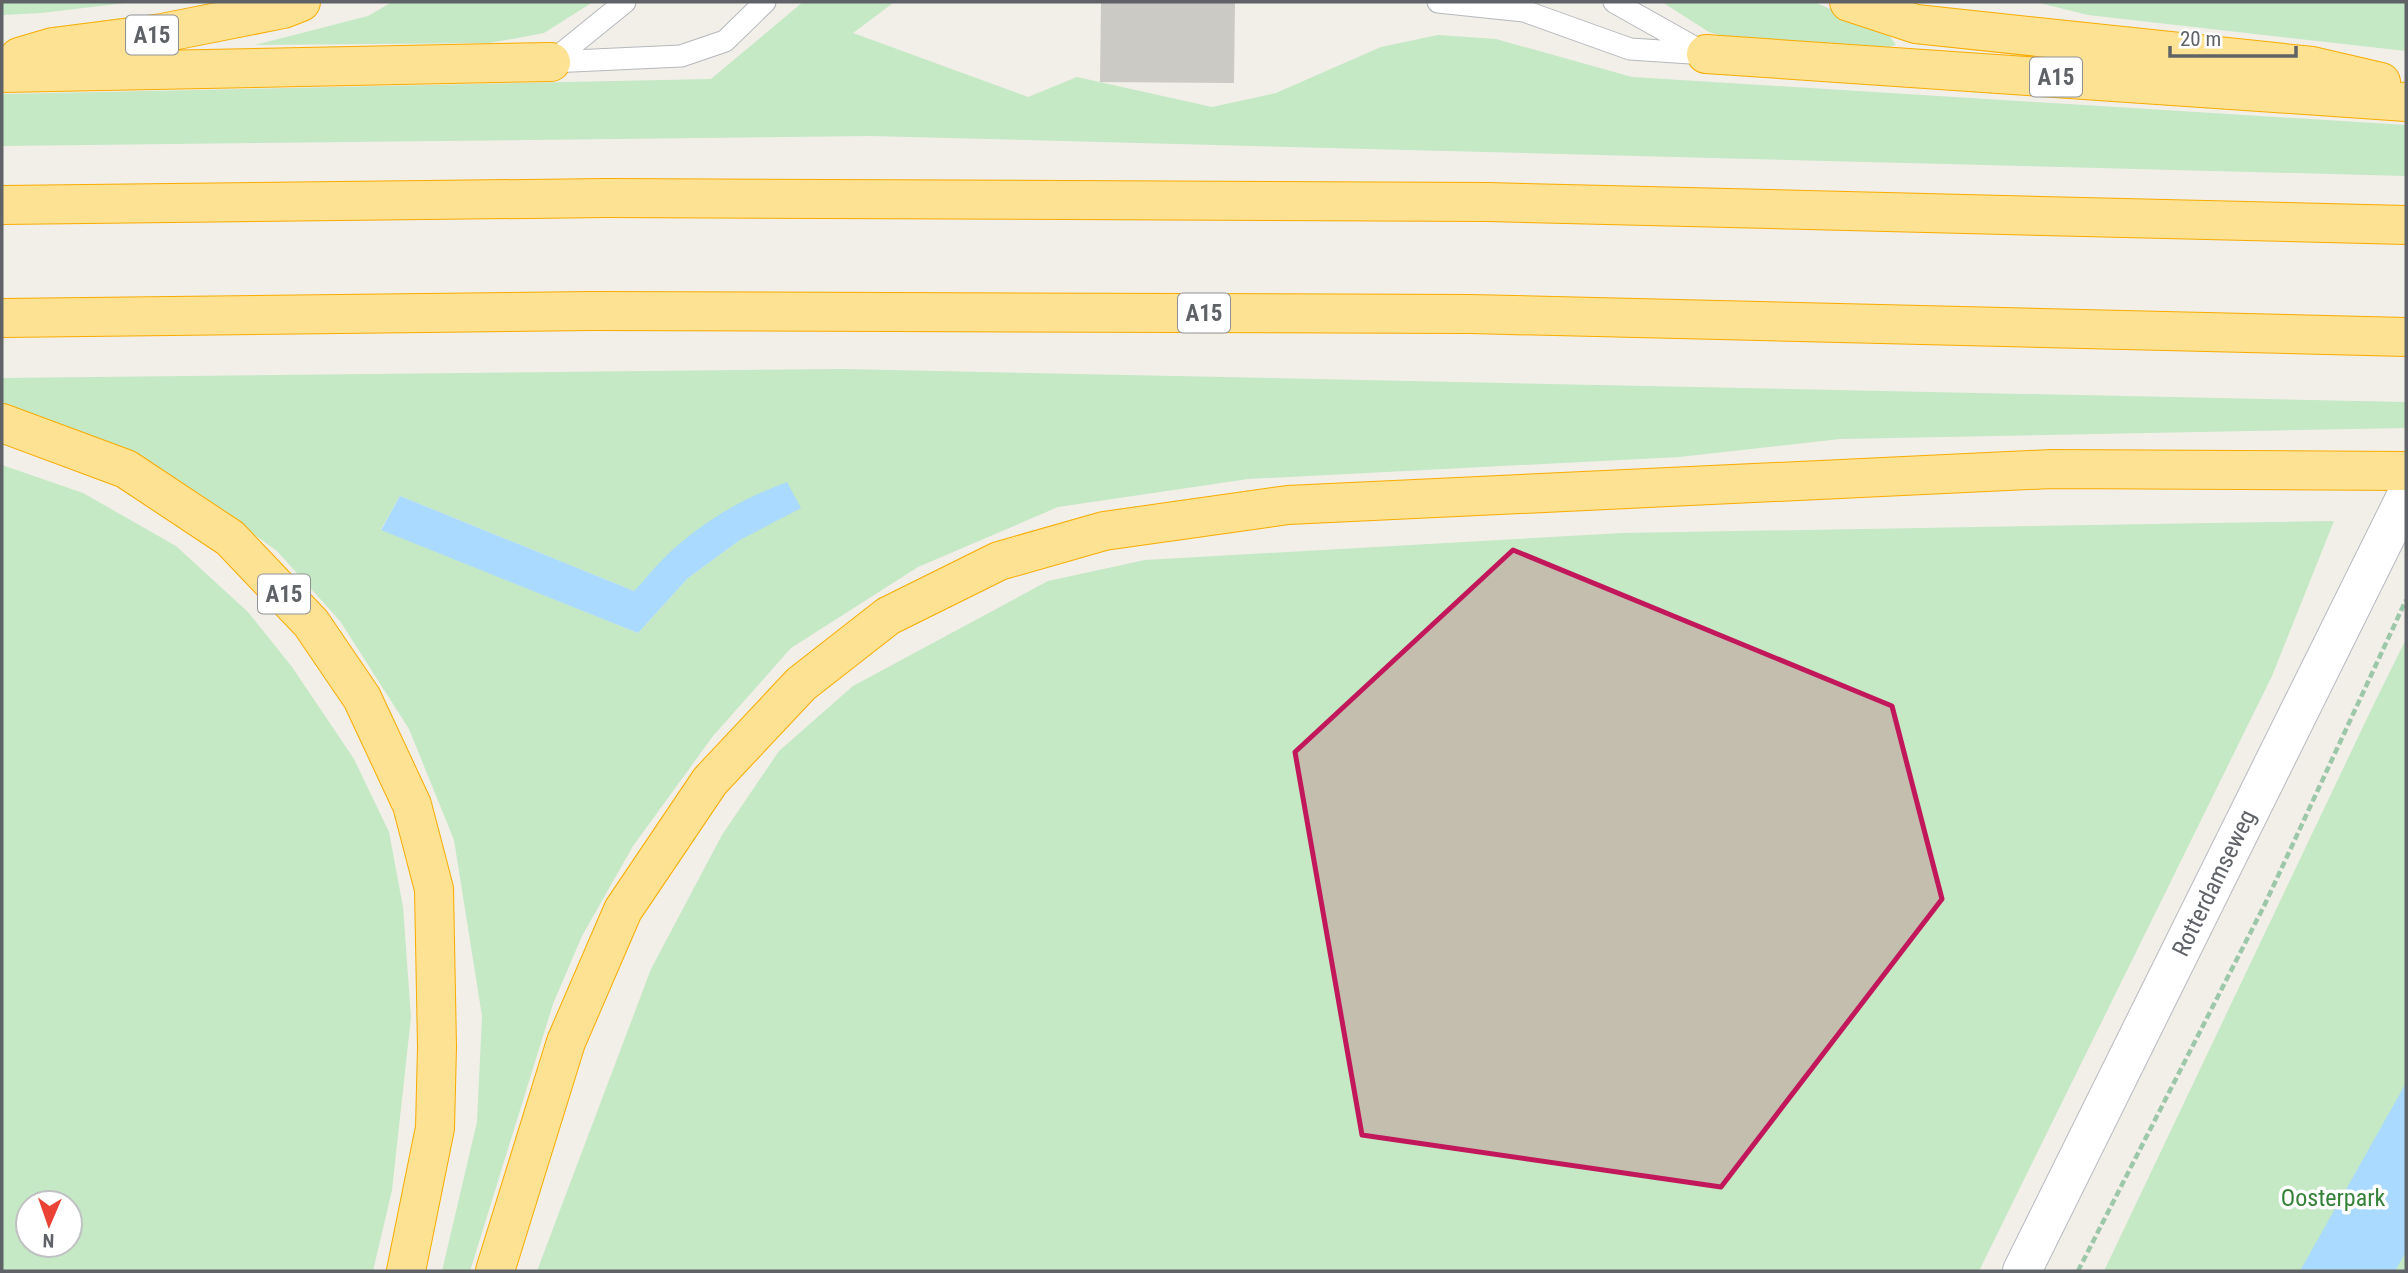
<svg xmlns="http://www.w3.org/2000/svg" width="2408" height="1273" font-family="'Roboto Condensed',sans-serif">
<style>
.green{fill:#c5e8c5;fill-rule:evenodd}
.water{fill:#aadaff}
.building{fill:#cccac5}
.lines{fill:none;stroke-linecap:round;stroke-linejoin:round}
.service-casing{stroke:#b5b8bc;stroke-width:23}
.secondary-casing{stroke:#b6babf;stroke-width:40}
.motorway-casing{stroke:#f9ab00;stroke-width:40}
.path{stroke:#9cc7a9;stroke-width:4.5;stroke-dasharray:7 3.5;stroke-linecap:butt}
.service{stroke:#fff;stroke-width:21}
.secondary{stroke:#fff;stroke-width:38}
.motorway{stroke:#fde293;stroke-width:38}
.marked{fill:#c2185b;fill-opacity:0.2;stroke:#c2185b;stroke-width:5;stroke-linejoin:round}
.labels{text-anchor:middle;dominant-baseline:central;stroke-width:7;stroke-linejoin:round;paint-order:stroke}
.shield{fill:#fff;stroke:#8f9295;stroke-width:2}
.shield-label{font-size:23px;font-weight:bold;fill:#5f6368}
.street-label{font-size:24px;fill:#5f6368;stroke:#fff}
.park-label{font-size:24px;fill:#348238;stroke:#fff}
</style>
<rect width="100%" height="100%" fill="#f1efe8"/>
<path class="green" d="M 2,2 L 134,2 L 41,13 L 2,15 Z
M 392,2 L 593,2 L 544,33 L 490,43 L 255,45 L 368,16 Z
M 803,2 L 893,3 L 853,33 L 1028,97 L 1077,77 L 1212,107 L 1276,93 L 1381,47 L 1438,35 L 1496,39 L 1632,77 L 2406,125 L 2406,176 L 871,136 L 2,146 L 2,94 L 711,79 Z
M 1662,2 L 1814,2 L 1888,34 L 1896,45 L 1877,50 L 1754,45 L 1709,32 Z
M 2036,2 L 2406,2 L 2406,51 L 2088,15 Z
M 843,369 L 2406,402 L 2406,428 L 1840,439 L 1679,457 L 1248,479 L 1058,507 L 918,567 L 791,648 L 713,736 L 633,846 L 582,936 L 553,1004 L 470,1271 L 442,1271 L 477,1122 L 482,1016 L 454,840 L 409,729 L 340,621 L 277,551 L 180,481 L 48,419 L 2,403 L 2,378 ZM 400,496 L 634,591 L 740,540 L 688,578 L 638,633 L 381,529 Z
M 2,465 L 83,493 L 176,546 L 248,612 L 292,667 L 354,759 L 389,832 L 403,907 L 411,1017 L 392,1190 L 373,1271 L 2,1271 ZM 28,1203 L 70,1203 L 70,1245 L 28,1245 Z
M 2334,521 L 2272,676 L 1979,1271 L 537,1271 L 651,969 L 722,835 L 779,751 L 853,686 L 1048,581 L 1145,560 L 1623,533 Z
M 2406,639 L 2406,1271 L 2104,1271 L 2371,710 Z"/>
<path class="water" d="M 787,482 L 801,508 L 740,540 L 688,578 L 638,633 L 381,530 L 400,496 L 634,591 C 644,581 653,569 663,559 C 698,524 741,499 787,482 Z
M 2406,1083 L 2406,1252 L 2395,1271 L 2300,1271 Z"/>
<path class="building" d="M 1101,2 L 1235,2 L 1234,83 L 1100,82 Z"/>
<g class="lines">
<g class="service-casing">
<path id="service" d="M 1438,2 L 1524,11
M 1514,2 L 1524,11 L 1630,49 L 1706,54
M 1614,2 L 1701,51
M 551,62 L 681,56 L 725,41 L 765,2
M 551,62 L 625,2"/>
</g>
<g class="secondary-casing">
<path id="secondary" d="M 2022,1271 L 2406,496"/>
</g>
<g class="motorway-casing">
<path id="motorway" d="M 1849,2 L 1916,24 L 2312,66 L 2381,82
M 1706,54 L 2406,102
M 19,57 L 53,47 L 162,33 L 283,9 L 301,2
M 2,73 L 551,62
M 2,205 L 606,198 L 1488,202 L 2406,225
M 2,318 L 592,311 L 1470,314 L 2406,337
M 2,423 L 126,469 L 230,538 L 311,623 L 362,698 L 412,805 L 434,889 L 437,1047 L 435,1128 L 406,1271
M 495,1271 L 566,1042 L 623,910 L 710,781 L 801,684 L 888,616 L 999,561 L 1104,531 L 1288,505 L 2052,469 L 2406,471"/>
</g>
<path class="path" d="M 2078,1271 L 2265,904 L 2406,600"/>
<use href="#service" class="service"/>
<use href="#secondary" class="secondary"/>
<use href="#motorway" class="motorway"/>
</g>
<path class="marked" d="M 1513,550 L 1892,706 L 1942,899 L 1721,1187 L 1362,1135 L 1295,752 Z"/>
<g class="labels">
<g class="shield">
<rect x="126" y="15.5" width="52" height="39" rx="5"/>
<rect x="2030" y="57.5" width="52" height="39" rx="5"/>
<rect x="1178" y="293.5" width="52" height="39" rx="5"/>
<rect x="258" y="574.5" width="52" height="39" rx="5"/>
</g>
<g class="shield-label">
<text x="152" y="35">A15</text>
<text x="2056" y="77">A15</text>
<text x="1204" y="313">A15</text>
<text x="284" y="594">A15</text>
</g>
<g class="street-label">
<text transform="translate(2214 883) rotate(-64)">Rotterdamseweg</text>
</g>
<g class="park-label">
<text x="2333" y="1198">Oosterpark</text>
</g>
</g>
<rect width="2408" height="1273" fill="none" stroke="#5f6368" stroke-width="7"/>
<g transform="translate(49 1224) rotate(182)"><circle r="33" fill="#ffffff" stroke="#bfc1c3" stroke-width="2"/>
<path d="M0-5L12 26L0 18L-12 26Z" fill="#ea4335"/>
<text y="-10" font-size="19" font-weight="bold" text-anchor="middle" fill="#5f6368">N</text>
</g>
<path d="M2170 46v10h126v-10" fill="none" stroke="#5f6368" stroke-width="3.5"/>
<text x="2180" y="46" font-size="21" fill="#5f6368" stroke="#ffffff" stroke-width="5" paint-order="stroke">20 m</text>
</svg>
